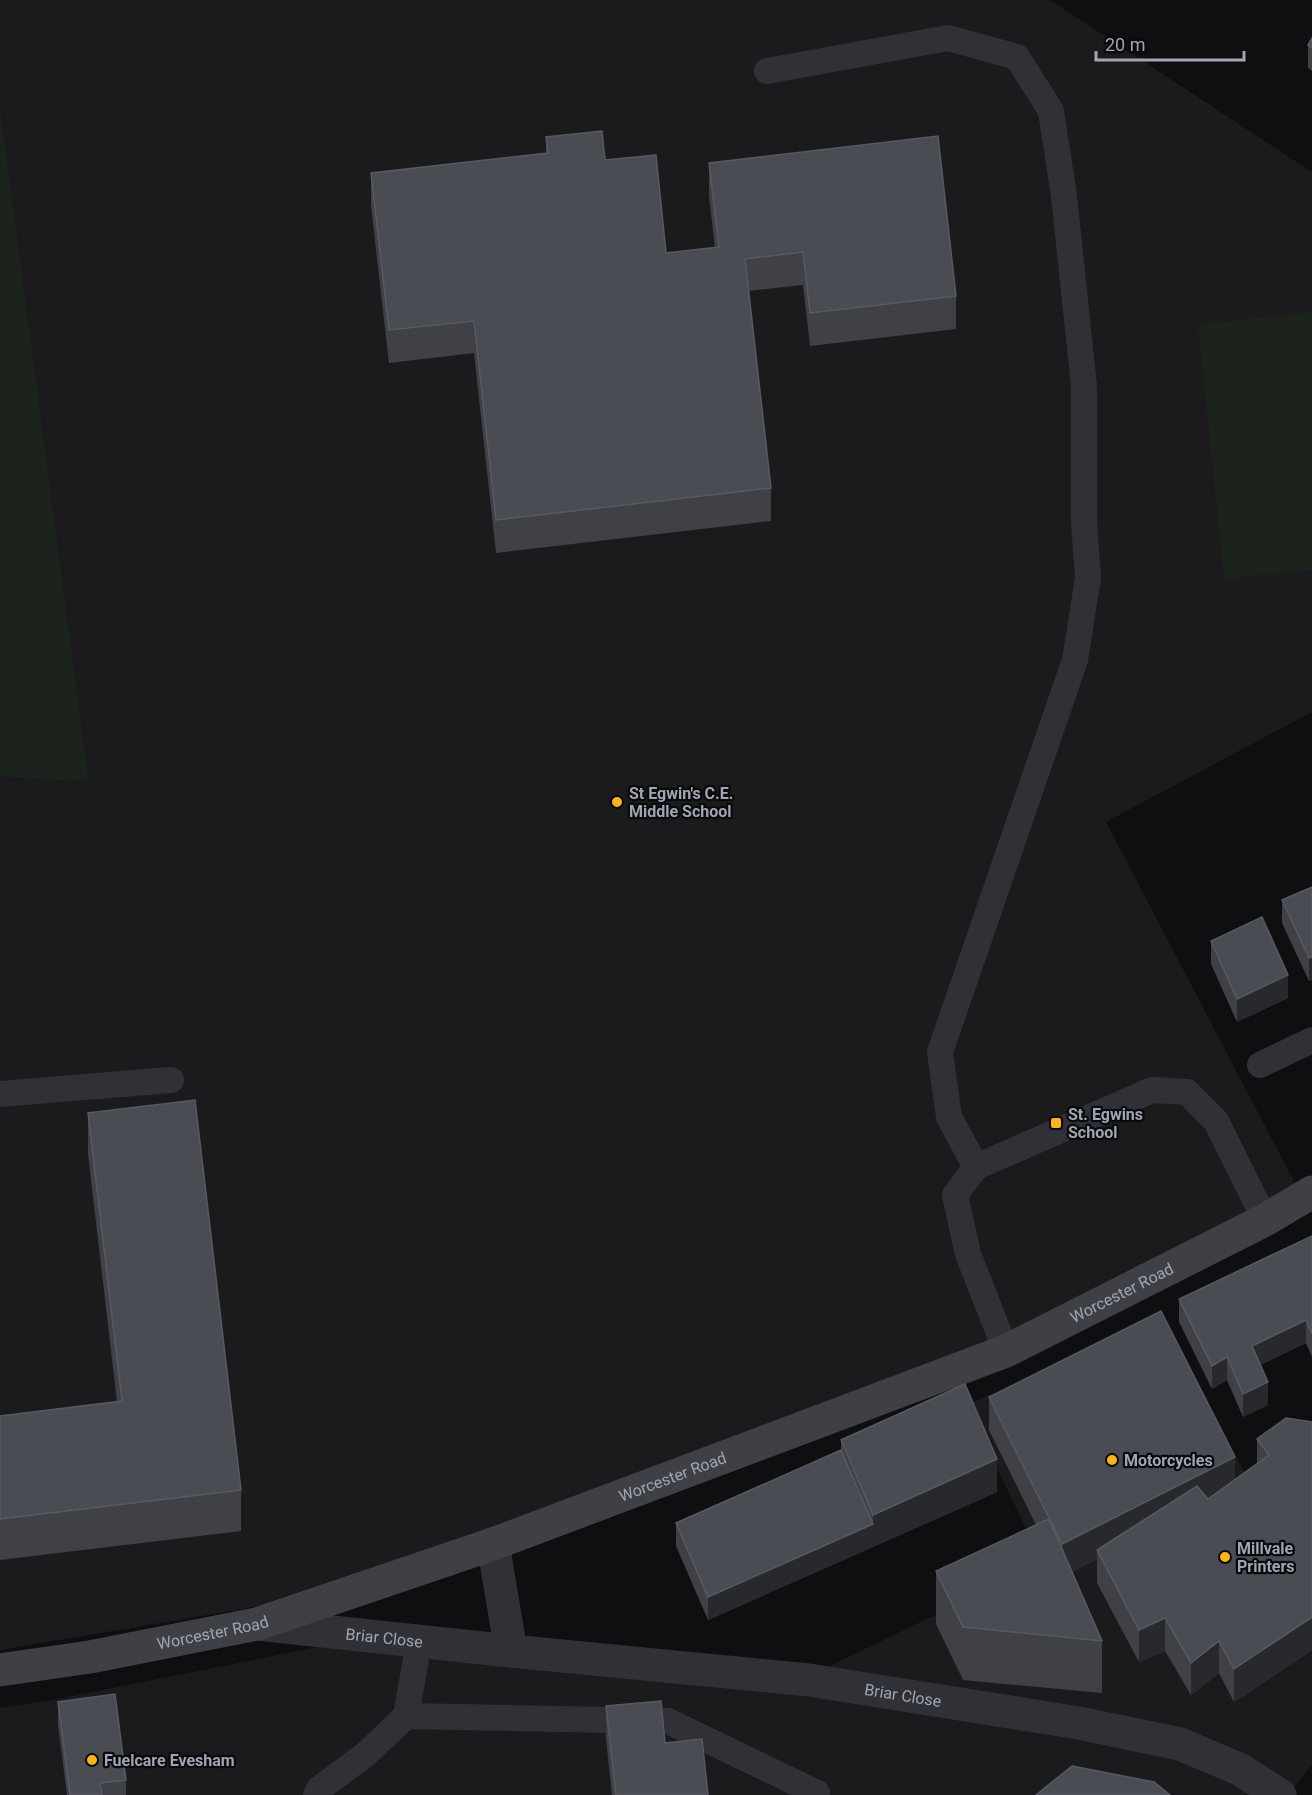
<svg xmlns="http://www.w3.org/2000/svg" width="1312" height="1795" font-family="Roboto,sans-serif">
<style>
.built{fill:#1b1b1e}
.green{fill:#1b231c}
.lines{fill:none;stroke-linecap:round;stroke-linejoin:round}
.lane{stroke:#303136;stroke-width:26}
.street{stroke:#303136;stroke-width:33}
.secondary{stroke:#3e4046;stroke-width:33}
.wall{fill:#3f4147}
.shaded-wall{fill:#28292d}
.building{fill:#4a4c53;stroke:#575a62;stroke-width:1.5}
.poi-dot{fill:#fcb41c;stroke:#0a0a0c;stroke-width:2}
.labels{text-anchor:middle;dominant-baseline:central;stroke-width:4.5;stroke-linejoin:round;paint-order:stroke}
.poi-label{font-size:16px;font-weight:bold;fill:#9fa5b3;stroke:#0a0a0c;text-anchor:start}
.street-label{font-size:16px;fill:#9fa5b3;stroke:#0a0a0c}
</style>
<rect width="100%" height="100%" fill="#0f0f11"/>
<path class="built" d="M 0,0 L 1050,0 L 1312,172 L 1312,712 L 1106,822 L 1297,1187 L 1018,1335 L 296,1600 L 0,1650 L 0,777 L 89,782 L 0,105 Z
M 1165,1318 L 1244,1472 L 1287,1446 L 1312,1450 L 1312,1765 L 1288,1795 L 0,1795 L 0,1708 L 47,1701 L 424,1626 L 809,1676 L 1043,1563 L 966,1405 Z"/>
<path class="green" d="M 0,105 L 89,782 L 0,777 Z
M 1312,312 L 1312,570 L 1224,579 L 1198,324 Z"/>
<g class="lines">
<path class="lane" d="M 767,71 L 948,38 L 1017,57 L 1051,111 L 1064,196 L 1084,386 L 1084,522 L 1088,578 L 1075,660 L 940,1052 L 949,1117 L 976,1167
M 1260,1065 L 1312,1040
M 0,1094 L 171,1080
M 1006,1351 L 968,1254 L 955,1195 L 976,1167 L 1152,1090 L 1187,1092 L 1216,1121 L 1265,1220
M 406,1716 L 668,1721 L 817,1793
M 316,1795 L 319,1789 L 366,1754 L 406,1716 L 419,1642"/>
<g class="street">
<path d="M 493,1544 L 511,1651"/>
<path id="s1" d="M 257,1624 L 511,1651 L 809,1680 L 1079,1723 L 1180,1744 L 1239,1769 L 1280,1795"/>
</g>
<path class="secondary" id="s2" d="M 0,1670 L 90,1657 L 257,1624 L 493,1544 L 1006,1351 L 1265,1220 L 1312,1192"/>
</g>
<path class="wall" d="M 1312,38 L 1312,71 L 1308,68 L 1308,45 Z
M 546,137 L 605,160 L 666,253 L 715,248 L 709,196 L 709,163 L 956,296 L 956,329 L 810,346 L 803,285 L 748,291 L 771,488 L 771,521 L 496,553 L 474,353 L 389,363 L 371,206 L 371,173 L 546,153 Z
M 1312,887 L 1312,980 L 1309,981 L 1282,923 L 1282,900 Z
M 1211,941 L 1288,998 L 1237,1022 L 1211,964 Z
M 88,1113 L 241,1490 L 241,1531 L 0,1560 L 0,1416 L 117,1402 L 88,1154 Z
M 1312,1236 L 1312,1357 L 1306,1343 L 1260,1365 L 1268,1405 L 1243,1417 L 1227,1380 L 1212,1389 L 1179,1322 L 1179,1299 Z
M 989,1397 L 1235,1480 L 1257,1464 L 1257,1439 L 1312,1422 L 1312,1650 L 1234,1702 L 1219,1673 L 1191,1695 L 1165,1651 L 1139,1662 L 1097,1583 L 1097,1559 L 1072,1572 L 1102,1641 L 1102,1693 L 963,1680 L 936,1624 L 936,1571 L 1036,1525 L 989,1430 Z
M 841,1440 L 997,1492 L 708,1620 L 676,1546 L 676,1523 L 841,1450 Z
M 58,1702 L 126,1780 L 126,1795 L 67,1795 L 58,1725 Z
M 606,1706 L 665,1743 L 708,1795 L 612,1795 L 606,1739 Z"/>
<path class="shaded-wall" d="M 1312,957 L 1312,980 L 1309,981 L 1309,958 Z
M 1288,975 L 1288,998 L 1237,1022 L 1237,999 Z
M 1306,1320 L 1306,1343 L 1252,1369 L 1252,1346 Z
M 1227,1357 L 1227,1380 L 1212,1389 L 1212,1366 Z
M 1268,1382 L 1268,1405 L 1243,1417 L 1243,1394 Z
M 1235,1457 L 1235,1490 L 1097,1550 L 1097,1559 L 1062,1577 L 1062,1544 Z
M 997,1459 L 997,1492 L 873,1547 L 873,1515 Z
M 873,1524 L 873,1547 L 708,1620 L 708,1597 Z
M 1312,1617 L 1312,1650 L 1234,1702 L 1234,1669 Z
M 1165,1618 L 1165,1651 L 1139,1662 L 1139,1630 Z
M 1219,1641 L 1219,1673 L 1191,1695 L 1191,1663 Z"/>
<path class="building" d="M 1312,38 L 1312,48 L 1308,45 Z
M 602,131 L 605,160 L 656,155 L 666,253 L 719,247 L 709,163 L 938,136 L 956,296 L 810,313 L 803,252 L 745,259 L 771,488 L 496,520 L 474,321 L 389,330 L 371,173 L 548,153 L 546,137 Z
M 1312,887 L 1312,957 L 1309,958 L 1282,900 Z
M 1262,917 L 1288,975 L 1237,999 L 1211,941 Z
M 195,1100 L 241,1490 L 0,1519 L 0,1416 L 122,1401 L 88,1113 Z
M 1312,1236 L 1312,1334 L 1306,1320 L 1252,1346 L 1268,1382 L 1243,1394 L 1227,1357 L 1212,1366 L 1179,1299 Z
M 1161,1311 L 1235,1457 L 1062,1544 L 989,1397 Z
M 965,1384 L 997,1459 L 873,1515 L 841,1440 Z
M 1286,1418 L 1312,1422 L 1312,1617 L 1234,1669 L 1219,1641 L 1191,1663 L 1165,1618 L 1139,1630 L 1097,1550 L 1197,1486 L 1208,1499 L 1269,1455 L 1257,1439 Z
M 841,1450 L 873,1524 L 708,1597 L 676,1523 Z
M 1049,1519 L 1102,1641 L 963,1627 L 936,1571 Z
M 115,1694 L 126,1780 L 100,1783 L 102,1795 L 70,1795 L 58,1702 Z
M 661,1701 L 665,1743 L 702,1739 L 708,1795 L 616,1795 L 606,1706 Z
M 1072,1766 L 1154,1782 L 1170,1795 L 1036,1795 Z"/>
<g class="poi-dot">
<circle cx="617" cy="802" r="6"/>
<rect x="1050" y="1117" width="12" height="12" rx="3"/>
<circle cx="1112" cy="1460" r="6"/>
<circle cx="1225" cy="1557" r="6"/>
<circle cx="92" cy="1760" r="6"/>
</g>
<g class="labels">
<g class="poi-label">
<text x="629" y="793">St Egwin's C.E.<tspan x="629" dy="18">Middle School</tspan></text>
<text x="1068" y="1114">St. Egwins<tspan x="1068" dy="18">School</tspan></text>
<text x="1124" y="1460">Motorcycles</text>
<text x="1237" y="1548">Millvale<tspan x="1237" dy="18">Printers</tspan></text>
<text x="104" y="1760">Fuelcare Evesham</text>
</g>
<g class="street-label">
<text stroke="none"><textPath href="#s2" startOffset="1188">Worcester Road</textPath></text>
<text stroke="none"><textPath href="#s2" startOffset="702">Worcester Road</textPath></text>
<text stroke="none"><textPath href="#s2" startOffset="216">Worcester Road</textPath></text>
<text stroke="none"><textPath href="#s1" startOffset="128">Briar Close</textPath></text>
<text stroke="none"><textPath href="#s1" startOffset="650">Briar Close</textPath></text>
</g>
</g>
<path d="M1096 51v9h148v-9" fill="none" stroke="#9fa5b3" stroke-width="3"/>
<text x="1105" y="51" font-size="18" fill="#9fa5b3" stroke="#0a0a0c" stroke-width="4.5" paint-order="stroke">20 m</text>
</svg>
